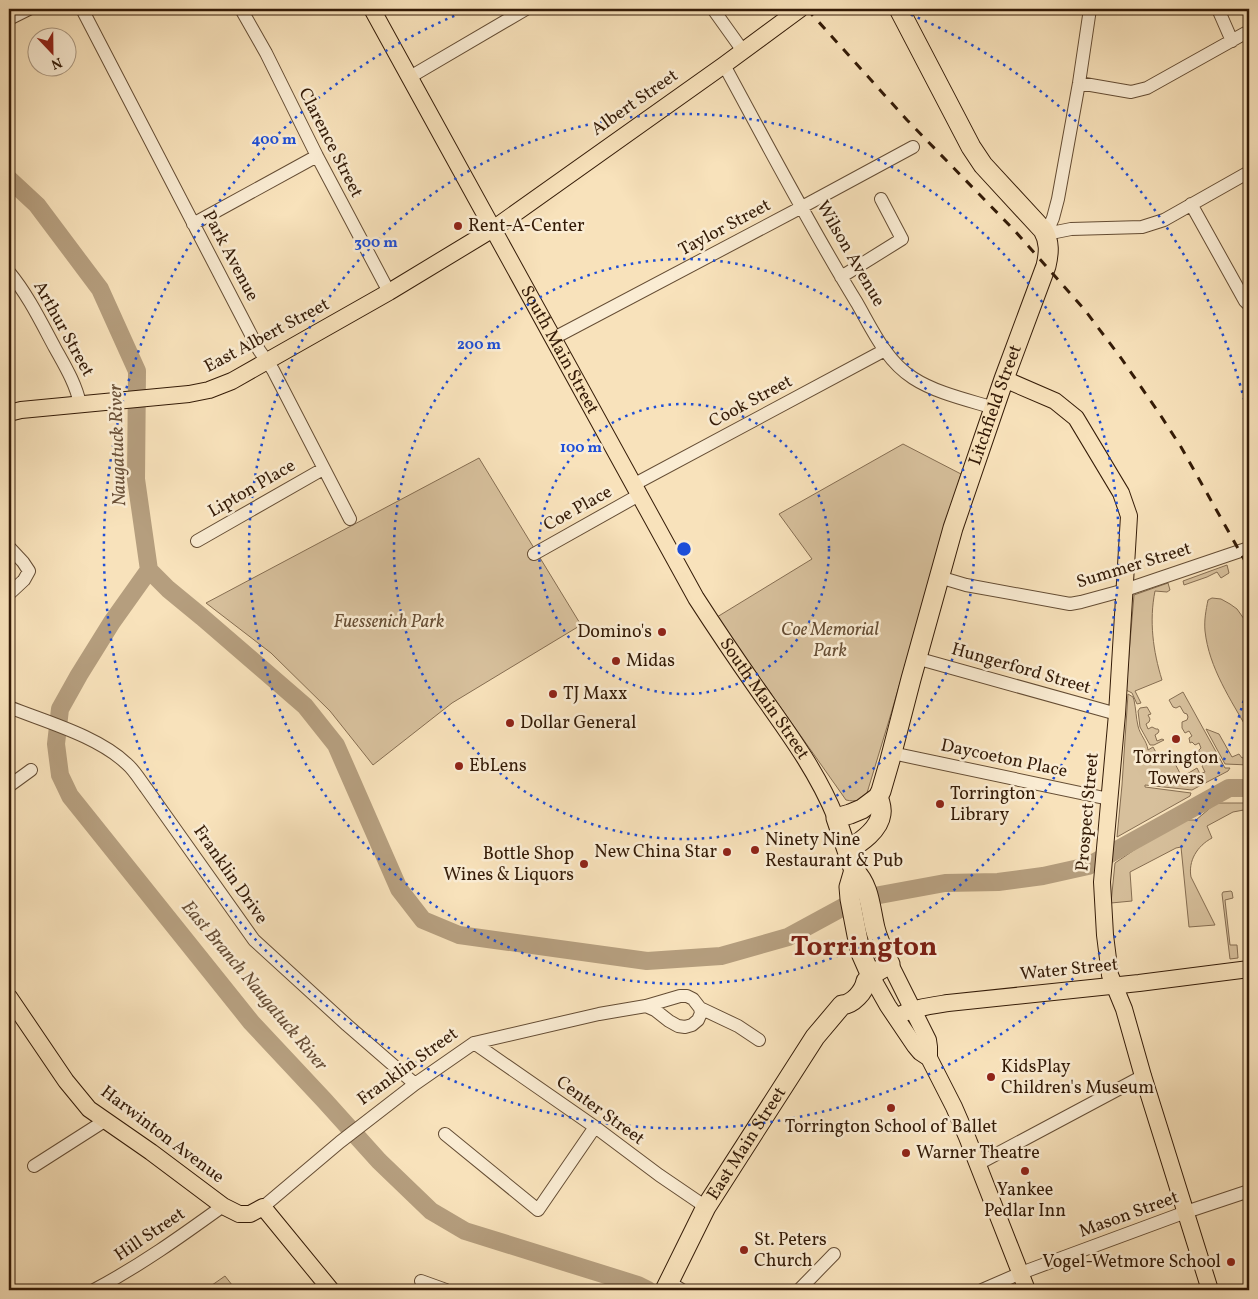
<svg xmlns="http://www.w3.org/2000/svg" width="1258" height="1299" font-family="Vollkorn,serif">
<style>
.green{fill:#d7c09c;stroke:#866e52}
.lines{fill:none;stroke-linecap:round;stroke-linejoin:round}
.river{stroke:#b59e7e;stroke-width:18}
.minor-casing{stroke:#654d34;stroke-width:14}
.major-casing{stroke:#341b07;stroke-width:18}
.highway-casing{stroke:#341b07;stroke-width:21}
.minor{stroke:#faecd3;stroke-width:12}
.major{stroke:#f8e2bb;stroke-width:16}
.highway{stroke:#f8e2bb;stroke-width:19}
.rail{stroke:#341b07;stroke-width:3;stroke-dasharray:9 9;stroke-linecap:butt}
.ring{fill:none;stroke:#1d4ed8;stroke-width:2.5;stroke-dasharray:2.5 5}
.poi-dot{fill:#8f2418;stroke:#faecd3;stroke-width:2}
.labels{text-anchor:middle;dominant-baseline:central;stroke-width:5;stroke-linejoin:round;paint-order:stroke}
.street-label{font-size:18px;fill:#341b07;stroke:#faecd3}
.poi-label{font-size:18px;fill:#341b07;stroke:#faecd3;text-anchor:start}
.park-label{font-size:18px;font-style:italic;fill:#654d34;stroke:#faecd3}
.water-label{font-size:19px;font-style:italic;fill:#684f37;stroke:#faecd3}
.town-label{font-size:28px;font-weight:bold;fill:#7a1f14;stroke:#faecd3}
.centre{fill:#1d4ed8;stroke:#faecd3;stroke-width:2.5}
.ring-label{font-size:15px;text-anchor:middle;font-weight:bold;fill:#1d4ed8;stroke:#faecd3;stroke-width:5;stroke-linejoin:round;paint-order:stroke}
</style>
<rect width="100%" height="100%" fill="#f8e2bb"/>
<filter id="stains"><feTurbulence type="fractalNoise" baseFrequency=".004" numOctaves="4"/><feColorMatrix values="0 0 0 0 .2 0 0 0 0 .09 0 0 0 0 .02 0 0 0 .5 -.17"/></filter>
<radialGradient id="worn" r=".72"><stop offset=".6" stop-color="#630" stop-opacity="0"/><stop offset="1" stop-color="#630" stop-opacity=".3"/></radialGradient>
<path class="green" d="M 903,444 L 961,474 C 929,580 900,687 867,793 C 860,801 856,802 846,800 L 717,617 L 812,559 L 779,514 Z
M 479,458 L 581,625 L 452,703 L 373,765 L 330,711 L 271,653 L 206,603 Z
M 1227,565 L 1229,573 L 1221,578 L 1217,572 L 1207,577 L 1184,585 L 1183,581 Z
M 1168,583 L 1170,590 L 1167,592 L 1155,591 C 1149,621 1153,651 1162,680 L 1135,691 L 1141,703 L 1137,704 L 1132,693 L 1126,690 L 1134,595 Z
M 1212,598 L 1221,599 L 1230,604 L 1237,609 L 1249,626 L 1249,732 C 1231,700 1209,668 1205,631 C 1204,620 1206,610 1208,600 Z
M 1183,692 L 1225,768 L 1230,768 L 1228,771 L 1192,790 L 1145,785 L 1145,787 L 1191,793 L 1190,796 L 1117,837 L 1122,785 L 1128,694 L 1133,697 L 1134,700 C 1136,709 1136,718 1138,726 C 1140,735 1147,741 1148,750 L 1153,747 L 1162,763 L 1172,758 L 1182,777 L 1197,768 L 1200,774 L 1205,772 L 1202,766 L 1204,764 L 1203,760 L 1208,761 L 1210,755 L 1203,753 L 1202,755 L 1199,755 L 1199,750 L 1201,748 L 1199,743 L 1195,745 L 1192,742 L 1190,743 L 1189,738 L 1192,736 L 1189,731 L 1185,733 L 1182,728 L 1182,722 L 1187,720 L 1188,717 L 1187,714 L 1184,713 L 1180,706 L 1176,708 L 1173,707 L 1169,700 Z
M 1147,707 L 1151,714 L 1148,715 L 1150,719 L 1149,722 L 1146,724 L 1148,729 L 1152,727 L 1156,729 L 1158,729 L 1159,731 L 1158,733 L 1155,735 L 1157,741 L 1162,739 L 1164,740 L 1154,745 L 1150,745 L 1140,727 L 1138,711 L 1140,708 Z
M 1206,729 L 1219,734 L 1232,757 L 1239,754 L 1242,758 L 1249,755 L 1249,765 L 1225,764 Z
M 1216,803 L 1249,803 L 1249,809 L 1233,812 L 1207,826 L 1212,838 C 1197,846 1188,861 1191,877 L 1215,925 L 1189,927 L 1181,847 L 1176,848 L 1130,872 L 1132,901 L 1111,903 L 1115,863 L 1178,820 L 1196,820 Z
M 1231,891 L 1232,892 L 1233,898 L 1225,900 L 1230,945 L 1237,945 L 1238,958 L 1230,959 L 1222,894 L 1223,892 Z
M 225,1276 L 236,1290 L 205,1290 Z"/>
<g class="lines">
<path class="river" d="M 9,179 L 37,205 L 100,289 L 137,371 L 136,479 L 149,570
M 149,570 L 168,589 L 202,617 L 305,706 L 336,745 L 399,889 L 423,920 L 459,935 L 647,961 L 721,956 L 788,937 L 858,899 L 945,883 L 998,882 L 1043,876 L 1088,866 L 1229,788 L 1249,788
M 149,570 L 112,622 L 79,675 L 60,709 L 56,744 L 60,775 L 70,796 L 251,1022 L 324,1100 L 379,1161 L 431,1211 L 465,1231 L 638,1285 L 648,1290"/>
<g class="minor-casing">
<path id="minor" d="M 82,9 L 259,350 L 273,370 L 350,519
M 241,9 L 266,53 L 317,156 L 389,292
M 713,9 L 743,51
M 1218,9 L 1232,41
M 9,19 L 29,9
M 724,65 C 767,144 809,225 857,303 C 872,329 886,361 913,378 C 936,393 968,400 994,408
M 410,77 L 526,9
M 1079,83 L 1131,92 L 1147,88 L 1249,31
M 1191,204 L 1245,301 L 1249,305
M 193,224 L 317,156
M 1046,234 L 1053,218 L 1058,199 L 1079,83 L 1090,9
M 1046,234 L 1071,229 L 1142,227 L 1164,220 L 1249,172
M 9,272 C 28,295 41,322 55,348 C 65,366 76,384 80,404
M 841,277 L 902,239 L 881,199
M 554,338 L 802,207 L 913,147
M 633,485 L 885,350
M 197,541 L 323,469
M 9,547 L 23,562 L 29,571 L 24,580 L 9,594
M 534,554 L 639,495
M 939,577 L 966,585 L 1070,604 L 1081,602 L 1125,590 L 1249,548
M 916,658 L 1117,714
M 9,707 C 46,722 98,736 127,764 C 134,770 140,780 146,788 L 254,940 L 347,1025 L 415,1084
M 892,753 L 1109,799
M 9,786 L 31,770
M 700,1008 L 738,1026 L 759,1040
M 474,1043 L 595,1127 L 659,1175 L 706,1207
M 445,1134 L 538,1210 L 595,1127
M 978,1164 L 1143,1076
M 34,1166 L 106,1120
M 263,1207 L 340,1142 L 415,1084 L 474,1043 L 599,1014 L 646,1006 L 680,996 L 687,996 L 693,999 L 700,1008 L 701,1013 L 698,1020 L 692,1025 L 685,1027 L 678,1026 L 669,1021 L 655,1010 L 646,1006
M 421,1281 L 446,1290
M 669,1282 L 682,1290
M 94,1290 C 141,1265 180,1237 223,1206
M 799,1290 L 834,1254
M 982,1290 L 1021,1273 L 1186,1212 L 1249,1191"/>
</g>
<g class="major-casing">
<g id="major">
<path id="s1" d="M 372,9 L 696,598 C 716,629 737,660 758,690 C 787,731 817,771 836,818"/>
<path d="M 1004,379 L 1055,401 L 1076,418 L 1121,493 L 1129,516 L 1117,714 L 1102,882 L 1105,935 L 1110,975 L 1124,1009 L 1143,1076 L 1210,1290"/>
<path d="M 9,413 L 21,410 L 189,394 L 209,390 L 232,381 L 389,292 L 493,229 L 724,65 L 800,9"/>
<path d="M 890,964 L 928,1040 L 929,1047 L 929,1058"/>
<path d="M 871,976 L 888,1006 L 915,1046 L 920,1052 L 929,1058 L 954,1107 L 967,1137 L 1027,1290"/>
<path d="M 9,997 L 66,1081 L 89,1109 L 151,1152 L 223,1206 L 239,1214 L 250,1214 L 263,1207 L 331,1290"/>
<path d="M 896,1017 C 912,1008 929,1006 948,1003 L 1139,983 L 1249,969"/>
</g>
</g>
<g class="highway-casing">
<g id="highway">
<path d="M 848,850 C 861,842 879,830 881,814 C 882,808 880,802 878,797"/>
<path id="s2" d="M 871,976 L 860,951 L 850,899 L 849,887 L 854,870 L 853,868 L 836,818 L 850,814 L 862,809 L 878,797 L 881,791 L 890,760 L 911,679 L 953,528 L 1004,379 L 1046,266 C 1049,253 1050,242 1043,230 L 983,165 L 971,147 L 899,9"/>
<path id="s3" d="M 665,1290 L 706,1207 L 815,1037 L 842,1005 C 853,1004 864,992 866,981 L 878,971 L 890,964 C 884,952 878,941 875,928 C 870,907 870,886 854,870"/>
</g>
</g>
<use href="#minor" class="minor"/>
<use href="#major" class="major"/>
<use href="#highway" class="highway"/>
<path class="rail" d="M 807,9 L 907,120 L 1014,230 L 1084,309 L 1121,358 L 1159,413 L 1181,447 L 1249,568"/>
</g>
<g class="ring">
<circle cx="684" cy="549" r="145"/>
<circle cx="684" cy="549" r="290"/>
<circle cx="684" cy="549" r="435"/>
<path d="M1249 679A580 580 0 1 1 471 9M897 9A580 580 0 0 1 1249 419"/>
</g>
<g class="poi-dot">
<circle cx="458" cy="226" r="5"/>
<circle cx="662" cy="632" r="5"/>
<circle cx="616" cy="661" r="5"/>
<circle cx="553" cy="694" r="5"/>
<circle cx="510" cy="723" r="5"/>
<circle cx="1176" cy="739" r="5"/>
<circle cx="459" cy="766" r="5"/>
<circle cx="940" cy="804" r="5"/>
<circle cx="755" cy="850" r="5"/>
<circle cx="727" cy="852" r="5"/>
<circle cx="584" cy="864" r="5"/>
<circle cx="991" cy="1077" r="5"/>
<circle cx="891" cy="1108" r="5"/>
<circle cx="906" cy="1153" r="5"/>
<circle cx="1025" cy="1171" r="5"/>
<circle cx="744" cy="1250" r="5"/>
<circle cx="1231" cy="1262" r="5"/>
</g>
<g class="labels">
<g class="street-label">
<text transform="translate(635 103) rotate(-35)">Albert Street</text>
<text transform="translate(330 143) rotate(63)">Clarence Street</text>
<text transform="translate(725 228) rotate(-28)">Taylor Street</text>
<text transform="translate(850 254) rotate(60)">Wilson Avenue</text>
<text transform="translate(230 256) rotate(62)">Park Avenue</text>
<text transform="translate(63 329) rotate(61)">Arthur Street</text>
<text transform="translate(267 336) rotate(-28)">East Albert Street</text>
<text stroke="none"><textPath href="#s1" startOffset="389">South Main Street</textPath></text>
<text transform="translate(751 402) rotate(-28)">Cook Street</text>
<text stroke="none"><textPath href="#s2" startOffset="622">Litchfield Street</textPath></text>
<text transform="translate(252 489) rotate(-30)">Lipton Place</text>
<text transform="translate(578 509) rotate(-29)">Coe Place</text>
<text transform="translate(1134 566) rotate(-17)">Summer Street</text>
<text transform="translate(1021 669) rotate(16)">Hungerford Street</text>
<text stroke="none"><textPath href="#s1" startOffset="794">South Main Street</textPath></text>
<text transform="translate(1004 759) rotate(12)">Daycoeton Place</text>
<text transform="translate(1088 812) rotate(-85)">Prospect Street</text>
<text transform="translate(230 875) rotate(55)">Franklin Drive</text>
<text transform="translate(1069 970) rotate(-6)">Water Street</text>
<text transform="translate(408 1067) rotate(-36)">Franklin Street</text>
<text transform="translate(600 1111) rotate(36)">Center Street</text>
<text transform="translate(162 1135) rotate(37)">Harwinton Avenue</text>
<text stroke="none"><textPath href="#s3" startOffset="168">East Main Street</textPath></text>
<text transform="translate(1129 1215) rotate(-20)">Mason Street</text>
<text transform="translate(150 1235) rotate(-34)">Hill Street</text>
</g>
<g class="poi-label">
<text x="468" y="226">Rent-A-Center</text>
<text x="652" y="632" text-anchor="end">Domino's</text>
<text x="626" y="661">Midas</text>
<text x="563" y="694">TJ Maxx</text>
<text x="520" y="723">Dollar General</text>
<text x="1176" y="758" text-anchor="middle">Torrington<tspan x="1176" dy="21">Towers</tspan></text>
<text x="469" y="766">EbLens</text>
<text x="950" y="794">Torrington<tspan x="950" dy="21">Library</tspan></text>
<text x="765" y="840">Ninety Nine<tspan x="765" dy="21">Restaurant &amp; Pub</tspan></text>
<text x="717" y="852" text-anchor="end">New China Star</text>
<text x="574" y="854" text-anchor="end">Bottle Shop<tspan x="574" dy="21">Wines &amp; Liquors</tspan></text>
<text x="1001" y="1067">KidsPlay<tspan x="1001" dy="21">Children's Museum</tspan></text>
<text x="891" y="1127" text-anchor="middle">Torrington School of Ballet</text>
<text x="916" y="1153">Warner Theatre</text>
<text x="1025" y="1190" text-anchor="middle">Yankee<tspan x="1025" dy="21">Pedlar Inn</tspan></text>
<text x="754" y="1240">St. Peters<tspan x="754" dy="21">Church</tspan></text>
<text x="1221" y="1262" text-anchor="end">Vogel-Wetmore School</text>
</g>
<g class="park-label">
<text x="389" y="622">Fuessenich Park</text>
<text x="830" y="630">Coe Memorial<tspan x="830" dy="21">Park</tspan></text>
</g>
<g class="water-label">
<text transform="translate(118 445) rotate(-92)">Naugatuck River</text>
<text transform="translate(254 986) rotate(50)">East Branch Naugatuck River</text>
</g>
<g class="town-label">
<text x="864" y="947">Torrington</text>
</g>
</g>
<circle cx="684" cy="549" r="8" class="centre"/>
<g class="ring-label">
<text x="274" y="144">400 m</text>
<text x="376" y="247">300 m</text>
<text x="479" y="349">200 m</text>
<text x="581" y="452">100 m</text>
</g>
<rect width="1258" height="1299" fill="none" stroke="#f8e2bb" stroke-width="30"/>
<rect x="10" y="10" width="1238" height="1279" fill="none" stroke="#341b07" stroke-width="2.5"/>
<rect x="15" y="15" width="1228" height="1269" fill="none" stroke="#341b07"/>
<g transform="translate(52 52) rotate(158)"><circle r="24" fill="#faecd3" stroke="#ab9881"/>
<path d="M0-4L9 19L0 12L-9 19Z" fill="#8f2418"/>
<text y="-8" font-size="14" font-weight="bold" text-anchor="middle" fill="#341b07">N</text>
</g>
<rect width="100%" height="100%" filter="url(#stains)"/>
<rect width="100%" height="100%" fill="url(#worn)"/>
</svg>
